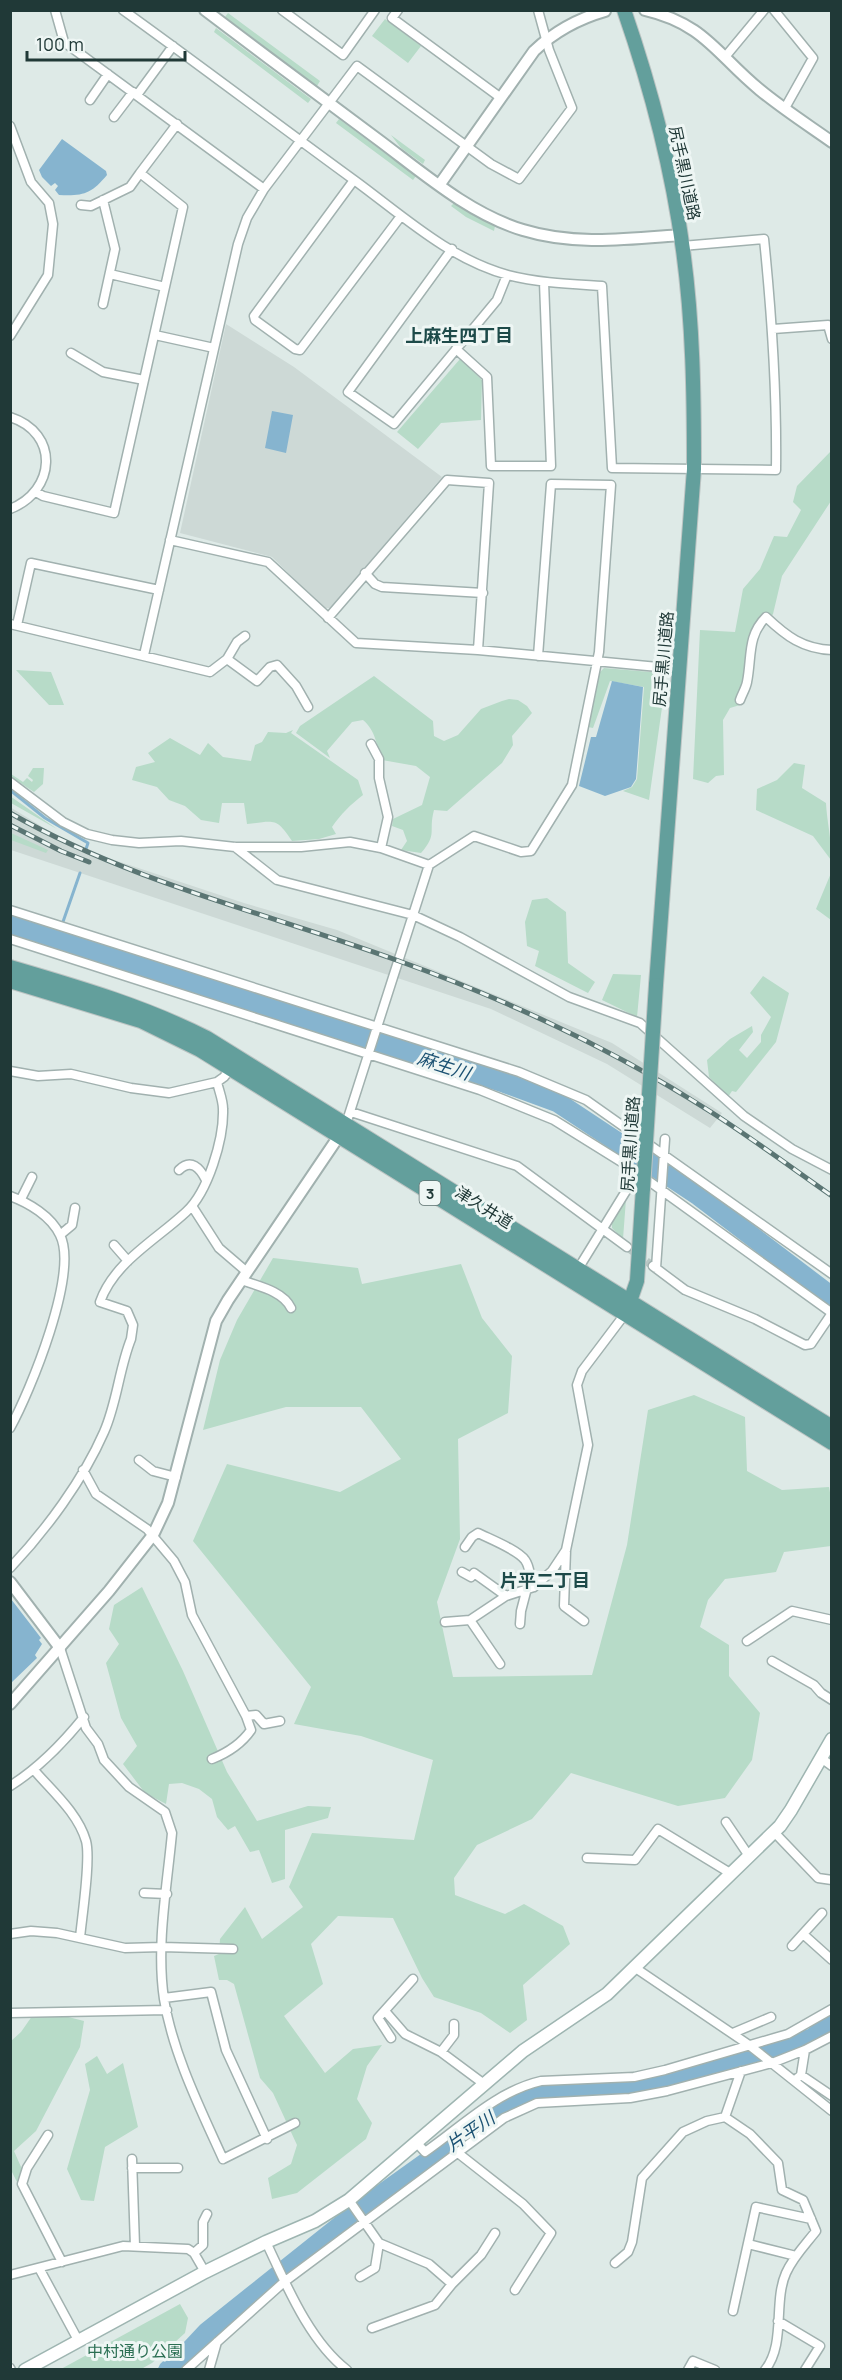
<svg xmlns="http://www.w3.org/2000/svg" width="842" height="2380" font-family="Manrope,'Noto Sans JP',sans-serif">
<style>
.built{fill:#cdd9d6}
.green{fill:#b7dbc8}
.water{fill:#86b4cf}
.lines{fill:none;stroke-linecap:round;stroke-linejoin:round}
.stream{stroke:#86b4cf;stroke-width:3}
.river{stroke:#86b4cf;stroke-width:20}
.minor-tunnel{stroke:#b8c7c4;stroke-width:8;stroke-dasharray:8 4;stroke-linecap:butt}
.minor-casing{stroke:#a1b1af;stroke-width:11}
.tertiary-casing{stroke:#a1b1af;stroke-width:14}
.secondary-casing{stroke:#9eb5b1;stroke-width:15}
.primary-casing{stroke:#bcc4c3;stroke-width:16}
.minor{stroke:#fff;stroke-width:8}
.tertiary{stroke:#fff;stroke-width:10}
.secondary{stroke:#fff;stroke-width:12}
.primary{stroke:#639f9c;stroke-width:14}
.rail-casing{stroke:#5a7573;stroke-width:5}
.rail{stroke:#eef6f4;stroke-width:3;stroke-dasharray:9;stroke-linecap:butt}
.primary-bridge-casing{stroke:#bcc4c3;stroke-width:16;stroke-linecap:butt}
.primary-bridge{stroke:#639f9c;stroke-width:14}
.labels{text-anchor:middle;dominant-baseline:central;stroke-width:6;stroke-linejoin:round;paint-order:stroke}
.shield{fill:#eef6f4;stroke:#5e7270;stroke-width:1.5}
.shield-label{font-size:15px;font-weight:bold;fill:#203937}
.street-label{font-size:16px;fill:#203937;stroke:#eef6f4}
.park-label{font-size:16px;fill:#2b6f53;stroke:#eef6f4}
.neighbourhood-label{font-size:18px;font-weight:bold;fill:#1d4a49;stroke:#eef6f4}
.water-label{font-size:18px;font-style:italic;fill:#1c5273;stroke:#eef6f4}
</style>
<rect width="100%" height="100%" fill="#deeae7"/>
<path class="built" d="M 226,324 L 294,367 L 442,477 L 330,608 L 324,608 L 272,557 L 180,533 Z
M 10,807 L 54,834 L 75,843 L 90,852 L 244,903 L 337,930 L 612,1043 L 722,1113 L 710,1128 L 607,1064 L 491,1009 L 11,850 Z"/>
<path class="green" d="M 228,13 L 320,81 L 317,86 L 225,17 Z
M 385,19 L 421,46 L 408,63 L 372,36 Z
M 216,28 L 311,99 L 308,103 L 214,32 Z
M 339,119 L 416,176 L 413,180 L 336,123 Z
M 391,135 L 425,160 L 423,164 L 401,148 Z
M 454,203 L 469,213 L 495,226 L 494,231 L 466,217 L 451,206 Z
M 460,359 L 482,380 L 481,420 L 441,423 L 418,449 L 397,432 Z
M 831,451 L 831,501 L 782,576 L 773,614 L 753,644 L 748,690 L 740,705 L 730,708 L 723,720 L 724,775 L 716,776 L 708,783 L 693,779 L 700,630 L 735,632 L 743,589 L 760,569 L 774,536 L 787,537 L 801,510 L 793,502 L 797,486 Z
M 604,668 L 662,673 L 666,679 L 649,800 L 623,791 L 632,787 L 637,779 L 644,687 L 610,681 L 593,728 L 588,727 L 599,673 Z
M 16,670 L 51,672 L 64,705 L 49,705 Z
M 374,676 L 433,721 L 434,736 L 444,741 L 458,735 L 481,709 L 502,701 L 509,699 L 518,700 L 527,706 L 532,713 L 512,736 L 513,745 L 502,763 L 447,811 L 434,810 C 428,832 438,834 421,853 L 401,850 L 407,841 L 403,830 L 392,826 L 393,819 L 422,805 L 430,777 L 416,766 L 382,760 C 376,744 376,731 363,720 L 352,722 L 327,751 L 330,758 L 296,733 L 300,726 Z
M 293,730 L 291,733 L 358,780 L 363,795 C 350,805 341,814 332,827 L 336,834 L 319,839 L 292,841 C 276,817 275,821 247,824 L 244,803 L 222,803 L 219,823 L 201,820 L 185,806 L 169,800 L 157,787 L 132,780 L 136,767 L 155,762 L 148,753 L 170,738 L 200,755 L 208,743 L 223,757 L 251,761 L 255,745 L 262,742 L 268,732 L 286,733 Z
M 794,763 L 805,765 L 802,788 L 826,803 C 827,823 832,840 831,860 L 813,836 L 756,810 L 757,789 L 777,780 Z
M 33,768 L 44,768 L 43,784 L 34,792 L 10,776 L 11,774 L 23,782 L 27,778 L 32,782 L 33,780 L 28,776 Z
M 10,796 L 57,829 L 11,803 Z
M 11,833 L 48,850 L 46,853 L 11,840 Z
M 831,873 L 831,920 L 816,909 Z
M 547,898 L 566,912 L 568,963 L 595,982 L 588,993 L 535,966 L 539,951 L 527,946 L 525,922 L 532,900 Z
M 613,974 L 641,975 L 637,1017 L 602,1000 Z
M 763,976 L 789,993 L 776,1042 L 736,1092 L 732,1091 L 728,1097 L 709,1077 L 707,1060 L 730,1039 L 752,1026 L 753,1032 L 739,1050 L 747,1058 L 761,1042 L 761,1035 L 771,1017 L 750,993 Z
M 626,1199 L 623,1239 L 612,1228 L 612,1222 Z
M 273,1258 L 358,1268 L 362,1284 L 461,1264 L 482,1318 L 512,1356 L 508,1413 L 458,1439 L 460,1539 L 437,1602 L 453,1677 L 592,1675 L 627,1545 L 648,1410 L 694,1395 L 745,1417 L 747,1471 L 782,1490 L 829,1487 L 831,1498 L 831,1546 L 784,1552 L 776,1572 L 725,1579 L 708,1600 L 700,1627 L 729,1645 L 729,1676 L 760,1713 L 752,1760 L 725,1798 L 678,1806 L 571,1773 L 532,1819 L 477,1845 L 454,1878 L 455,1895 L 505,1914 L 524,1904 L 563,1926 L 570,1944 L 523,1985 L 527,2020 L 510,2033 L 481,2013 L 434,1997 L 422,1978 L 393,1918 L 338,1916 L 311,1944 L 323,1984 L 284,2016 L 325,2073 L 353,2049 L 382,2045 L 367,2066 L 357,2099 L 372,2123 L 366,2139 L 297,2193 L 272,2199 L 268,2178 L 291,2164 L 297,2145 L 273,2093 L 260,2078 L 234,1984 L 227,1980 L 219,1980 L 214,1956 L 219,1954 L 220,1939 L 245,1907 L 262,1939 L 303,1907 L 289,1887 L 312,1833 L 414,1840 L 433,1760 L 361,1736 L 294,1724 L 311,1687 L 193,1541 L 227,1464 L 340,1492 L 401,1459 L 361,1407 L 286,1407 L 203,1430 L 220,1360 L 237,1320 Z
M 142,1587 L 183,1671 L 227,1772 L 257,1821 L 308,1806 L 331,1807 L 328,1818 L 285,1830 L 285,1879 L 272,1883 L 259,1850 L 250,1852 L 235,1826 L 228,1830 L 217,1817 L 212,1799 L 199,1789 L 182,1783 L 169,1784 L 166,1804 L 145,1793 L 123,1764 L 137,1746 L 121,1718 L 106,1663 L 119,1644 L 109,1629 L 114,1605 Z
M 37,2009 L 84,2021 L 80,2047 L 36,2131 L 14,2151 L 25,2176 L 17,2182 L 11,2170 L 11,2041 L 21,2032 Z
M 97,2056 L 107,2074 L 123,2063 L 138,2127 L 105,2147 L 94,2201 L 81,2200 L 67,2169 L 90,2090 L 85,2064 Z
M 180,2304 L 188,2318 L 185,2333 L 152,2363 L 143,2368 L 61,2369 Z"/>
<path class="water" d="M 62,139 L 106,171 L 107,175 C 91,194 84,196 59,195 L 55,190 L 58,186 L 55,183 L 51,186 L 42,177 L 39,170 Z
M 272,411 L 293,415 L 286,453 L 265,448 Z
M 612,681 L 643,687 L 636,779 L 631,787 L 605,796 L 579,786 L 591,737 L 596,737 Z
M 11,1599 L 41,1638 L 39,1640 L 42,1644 L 35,1655 L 37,1658 L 11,1683 Z"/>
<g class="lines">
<path class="stream" d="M 10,790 L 45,818 L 88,843 L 86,849
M 57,939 L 80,873"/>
<path class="river" d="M 10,925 L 505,1083 L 557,1102 L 699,1196 L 832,1297
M 168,2370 L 177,2364 L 207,2332 L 360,2210 L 519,2096 L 552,2089 L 637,2085 L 692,2072 L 767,2054 L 813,2038 L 832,2022"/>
<path class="minor-tunnel" d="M 627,1247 L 653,1266"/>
<g class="minor-casing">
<path id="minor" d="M 55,10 L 64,42 L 264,189
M 123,10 C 201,66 277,124 354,180 C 402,215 449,259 508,275 C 539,283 571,284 602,286 L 612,468 L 776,470 C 777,392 772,317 764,239 L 682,246
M 282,10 L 343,55 L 375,10
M 398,10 L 392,18 L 501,98
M 774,10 L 813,58 L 785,108
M 725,57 L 764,10
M 137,95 L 173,46
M 90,100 L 108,74
M 114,117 L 133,92
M 10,126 L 31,182 L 49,203 L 53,224 L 48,275 L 10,336
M 354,180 L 254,316 L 255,320 L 295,349 L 300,350 L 401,216
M 103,200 L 115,249 L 103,304
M 81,205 L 91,206 L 130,187 L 140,173
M 452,249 L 348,392 L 394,424 L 497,300 L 507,275
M 110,274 L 165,287
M 773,329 L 828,325 L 832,339
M 155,335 L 214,348
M 456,349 L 487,377 L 491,466 L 551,466 L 544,282
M 71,353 L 103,372 L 144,380
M 10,417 C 60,433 56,491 10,509
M 36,492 L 43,496 L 114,513 L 183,207 L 140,173 L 177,124
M 170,540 L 268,562 L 356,643 L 478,650 L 679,669
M 365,573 L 375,584 L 382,587 L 483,593
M 328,618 L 447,480 L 489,483 L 478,650
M 10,624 L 210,672 L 227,659 L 237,642 L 245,636
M 17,625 L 31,563 L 159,590
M 144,655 L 238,244 L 247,218 L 264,189 L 357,66 L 491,164 L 519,179 L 572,108 L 549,50 L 538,10
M 227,659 L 257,681 L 270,667 L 277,665 L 296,686 L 308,707
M 740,700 C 742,694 746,688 747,682 C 752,657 747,636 766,617 C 786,636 803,649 832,650
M 371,744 L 379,759 L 379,778 L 388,817 L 381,848
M 10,782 L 63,822 L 87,834 L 112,840 L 139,843 L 181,841 L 235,847 L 301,847 L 350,842 L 381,848 L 429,865
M 235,847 L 277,880 L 413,915 L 460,937 L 569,997 L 640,1023 L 744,1116 L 792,1149 L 832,1170
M 10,910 L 519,1072 L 586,1100 L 832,1274
M 10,939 L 480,1090 L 554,1120 L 628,1166 L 832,1313
M 10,1071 L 38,1076 L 71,1074 L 131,1088 L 169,1093 L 217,1082
M 351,1112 L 517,1166 L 627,1247
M 346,1124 L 429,865 L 474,836 L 521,852 L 531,851 L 572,785 L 599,652 L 611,485 L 551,484 L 538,656
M 179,1170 C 191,1158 200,1168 206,1180
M 10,1196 C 29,1203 51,1216 60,1235 C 79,1273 30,1392 10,1428
M 21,1199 L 32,1177
M 192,1206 L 219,1248 L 247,1272
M 60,1235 L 72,1225 L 75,1208
M 114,1245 L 128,1261
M 653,1266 L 685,1290 L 755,1319 L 805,1345 L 811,1344 L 832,1313
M 656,1268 L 665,1139
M 578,1269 L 626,1191 L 630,1132
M 241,1280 C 258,1286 283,1291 291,1308
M 139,1460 L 153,1471 L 176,1477
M 83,1470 L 96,1494 L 147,1529 L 174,1561 L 185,1582 L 192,1615 L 246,1716 L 251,1730 C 242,1743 227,1753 212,1759
M 465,1547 L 472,1537 L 478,1533 C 490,1539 518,1550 525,1560 C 531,1568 529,1579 534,1587
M 10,1568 C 46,1530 83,1480 104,1432 C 117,1403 119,1369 131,1339 L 133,1325 L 127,1311 L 100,1302 C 114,1262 156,1240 186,1212 C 208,1192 224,1139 223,1109 C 223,1100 219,1091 217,1082 L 224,1077 L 231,1068
M 462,1572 L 471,1577 L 474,1573 L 506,1596
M 470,1620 L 500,1664
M 584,1621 L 564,1606 L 566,1550 L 588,1445 L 577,1385 L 582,1371 L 625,1314
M 445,1622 L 470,1620 L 506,1596 L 534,1587 L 552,1571 L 566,1550
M 520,1624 L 521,1611 L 527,1588
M 747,1641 L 792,1611 L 832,1620
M 60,1648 L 86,1728 L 98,1744 L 104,1760 L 129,1787 L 165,1812 L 172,1833 C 167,1887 156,1945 164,1999 C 173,2054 200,2108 223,2159 L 295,2123
M 772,1661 L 814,1685 L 821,1693 L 832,1700
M 246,1716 L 256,1715 L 264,1724 L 280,1721
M 821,1758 L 832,1766
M 34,1770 C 52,1791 78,1813 86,1841 C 91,1859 82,1916 80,1938
M 10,1786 C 39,1768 63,1743 84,1717
M 726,1822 L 749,1856
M 774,1832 L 818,1878 L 832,1880
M 587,1858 L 635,1860 L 658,1829 L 730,1873
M 144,1893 L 167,1894
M 10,1934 L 31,1931 L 57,1933 L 125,1948 L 162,1947 L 233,1949
M 803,1934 L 832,1960
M 792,1946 L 822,1913
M 634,1967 L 749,2045 L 832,2111
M 164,1998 L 211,1992 L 226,2050 L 267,2139
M 385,2011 L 405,2034 L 441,2052 L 484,2084
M 10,2013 L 167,2010
M 733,2033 L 771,2017
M 391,2038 L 378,2018 L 413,1979
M 441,2052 L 454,2035 L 454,2024
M 801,2075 L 805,2050
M 795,2080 L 801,2075 L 832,2096
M 725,2117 L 750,2134 L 778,2163 L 782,2190 L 803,2200 L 816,2231 C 806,2244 793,2257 786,2273 C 773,2302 786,2344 765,2370
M 48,2135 L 27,2168 L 22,2184 L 62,2262
M 416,2142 L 425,2152 C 461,2127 497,2091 541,2081 L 634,2077 L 665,2070 L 788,2034 L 832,2009
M 458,2153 L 523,2204 L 551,2233 L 515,2290
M 132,2159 L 135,2246
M 132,2168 L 178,2168
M 349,2200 L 379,2243 L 429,2264 L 452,2284
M 266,2242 C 286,2284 309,2341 347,2370
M 748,2244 L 796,2256
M 194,2253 L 203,2245 L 203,2222 L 207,2214
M 615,2263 L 628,2252 L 632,2242 L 642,2178 L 683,2132 L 707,2121 L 725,2117 L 741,2071
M 39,2268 L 78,2340
M 10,2275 L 123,2246 L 188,2249 L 194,2253 L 205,2272
M 360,2277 L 375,2268 L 379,2243
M 733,2311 L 756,2207 L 811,2219
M 778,2321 L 820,2346 L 805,2370
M 372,2328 L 435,2305 L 452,2284 L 481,2255 L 495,2233
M 10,2368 L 11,2370
M 186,2370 L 284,2282 L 504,2118 L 537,2103 L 630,2098 L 667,2091 L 772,2063 L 805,2050 L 832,2036
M 209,2370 L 217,2342
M 688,2370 L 693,2361 L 715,2370"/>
</g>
<g class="tertiary-casing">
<path id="tertiary" d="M 205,10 C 263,54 322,98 380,141 C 424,174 470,214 523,230 C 575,246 627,239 681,235
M 645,10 C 705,24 717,55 760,90 C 783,109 808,125 832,142
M 440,184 L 534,51 C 555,31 577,19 605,11
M 10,1582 L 60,1648
M 10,1704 L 109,1591 L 153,1535 L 168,1503 L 216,1321 L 228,1300 L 343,1130"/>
</g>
<g class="secondary-casing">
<path id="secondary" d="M 25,2370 L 205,2272 L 266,2242 L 315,2221 L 349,2200 L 523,2051 L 607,1994 L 780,1826 L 791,1810 L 832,1739"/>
</g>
<g class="primary-casing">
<path id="primary" d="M 624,10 C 651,88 672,169 683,250 C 693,322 694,396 694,469 L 656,985
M 10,967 C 78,987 144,1006 207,1038 L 832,1427
M 10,981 L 141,1021 L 200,1050 L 832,1443
M 627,1310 L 637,1281 L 643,1188"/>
</g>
<use href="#minor" class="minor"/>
<use href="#tertiary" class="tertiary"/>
<use href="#secondary" class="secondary"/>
<use href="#primary" class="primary"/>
<g class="rail-casing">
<path id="rail" d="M 10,813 C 133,883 267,913 399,961 C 508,1000 614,1050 711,1112 C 753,1139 792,1168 832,1196
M 10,825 L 61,851 L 89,862"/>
</g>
<use href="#rail" class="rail"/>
<g class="primary-bridge-casing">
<path id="primary-bridge" d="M 643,1188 L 656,985"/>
</g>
<use href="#primary-bridge" class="primary-bridge"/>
</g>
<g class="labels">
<rect class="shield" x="419.5" y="1181" width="21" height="24" rx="4.5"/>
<g class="shield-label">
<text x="430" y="1193">3</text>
</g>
<g class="street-label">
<text transform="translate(685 173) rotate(78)">尻手黒川道路</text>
<text transform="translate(663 659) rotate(-85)">尻手黒川道路</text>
<text transform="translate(630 1144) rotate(-86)">尻手黒川道路</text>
<text transform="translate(484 1207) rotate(32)">津久井道</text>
</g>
<g class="park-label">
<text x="135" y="2351">中村通り公園</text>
</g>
<g class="neighbourhood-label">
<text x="459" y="335">上麻生四丁目</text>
<text x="545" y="1580">片平二丁目</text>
</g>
<g class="water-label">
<text transform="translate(444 1065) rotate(18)">麻生川</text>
<text transform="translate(470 2131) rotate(-35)">片平川</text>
</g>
</g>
<rect width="842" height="2380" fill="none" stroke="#203937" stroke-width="24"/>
<path d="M27 51v9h158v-9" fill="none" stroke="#203937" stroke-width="3"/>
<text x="36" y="51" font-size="18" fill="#203937" stroke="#eef6f4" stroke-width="4.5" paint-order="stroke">100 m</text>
</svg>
